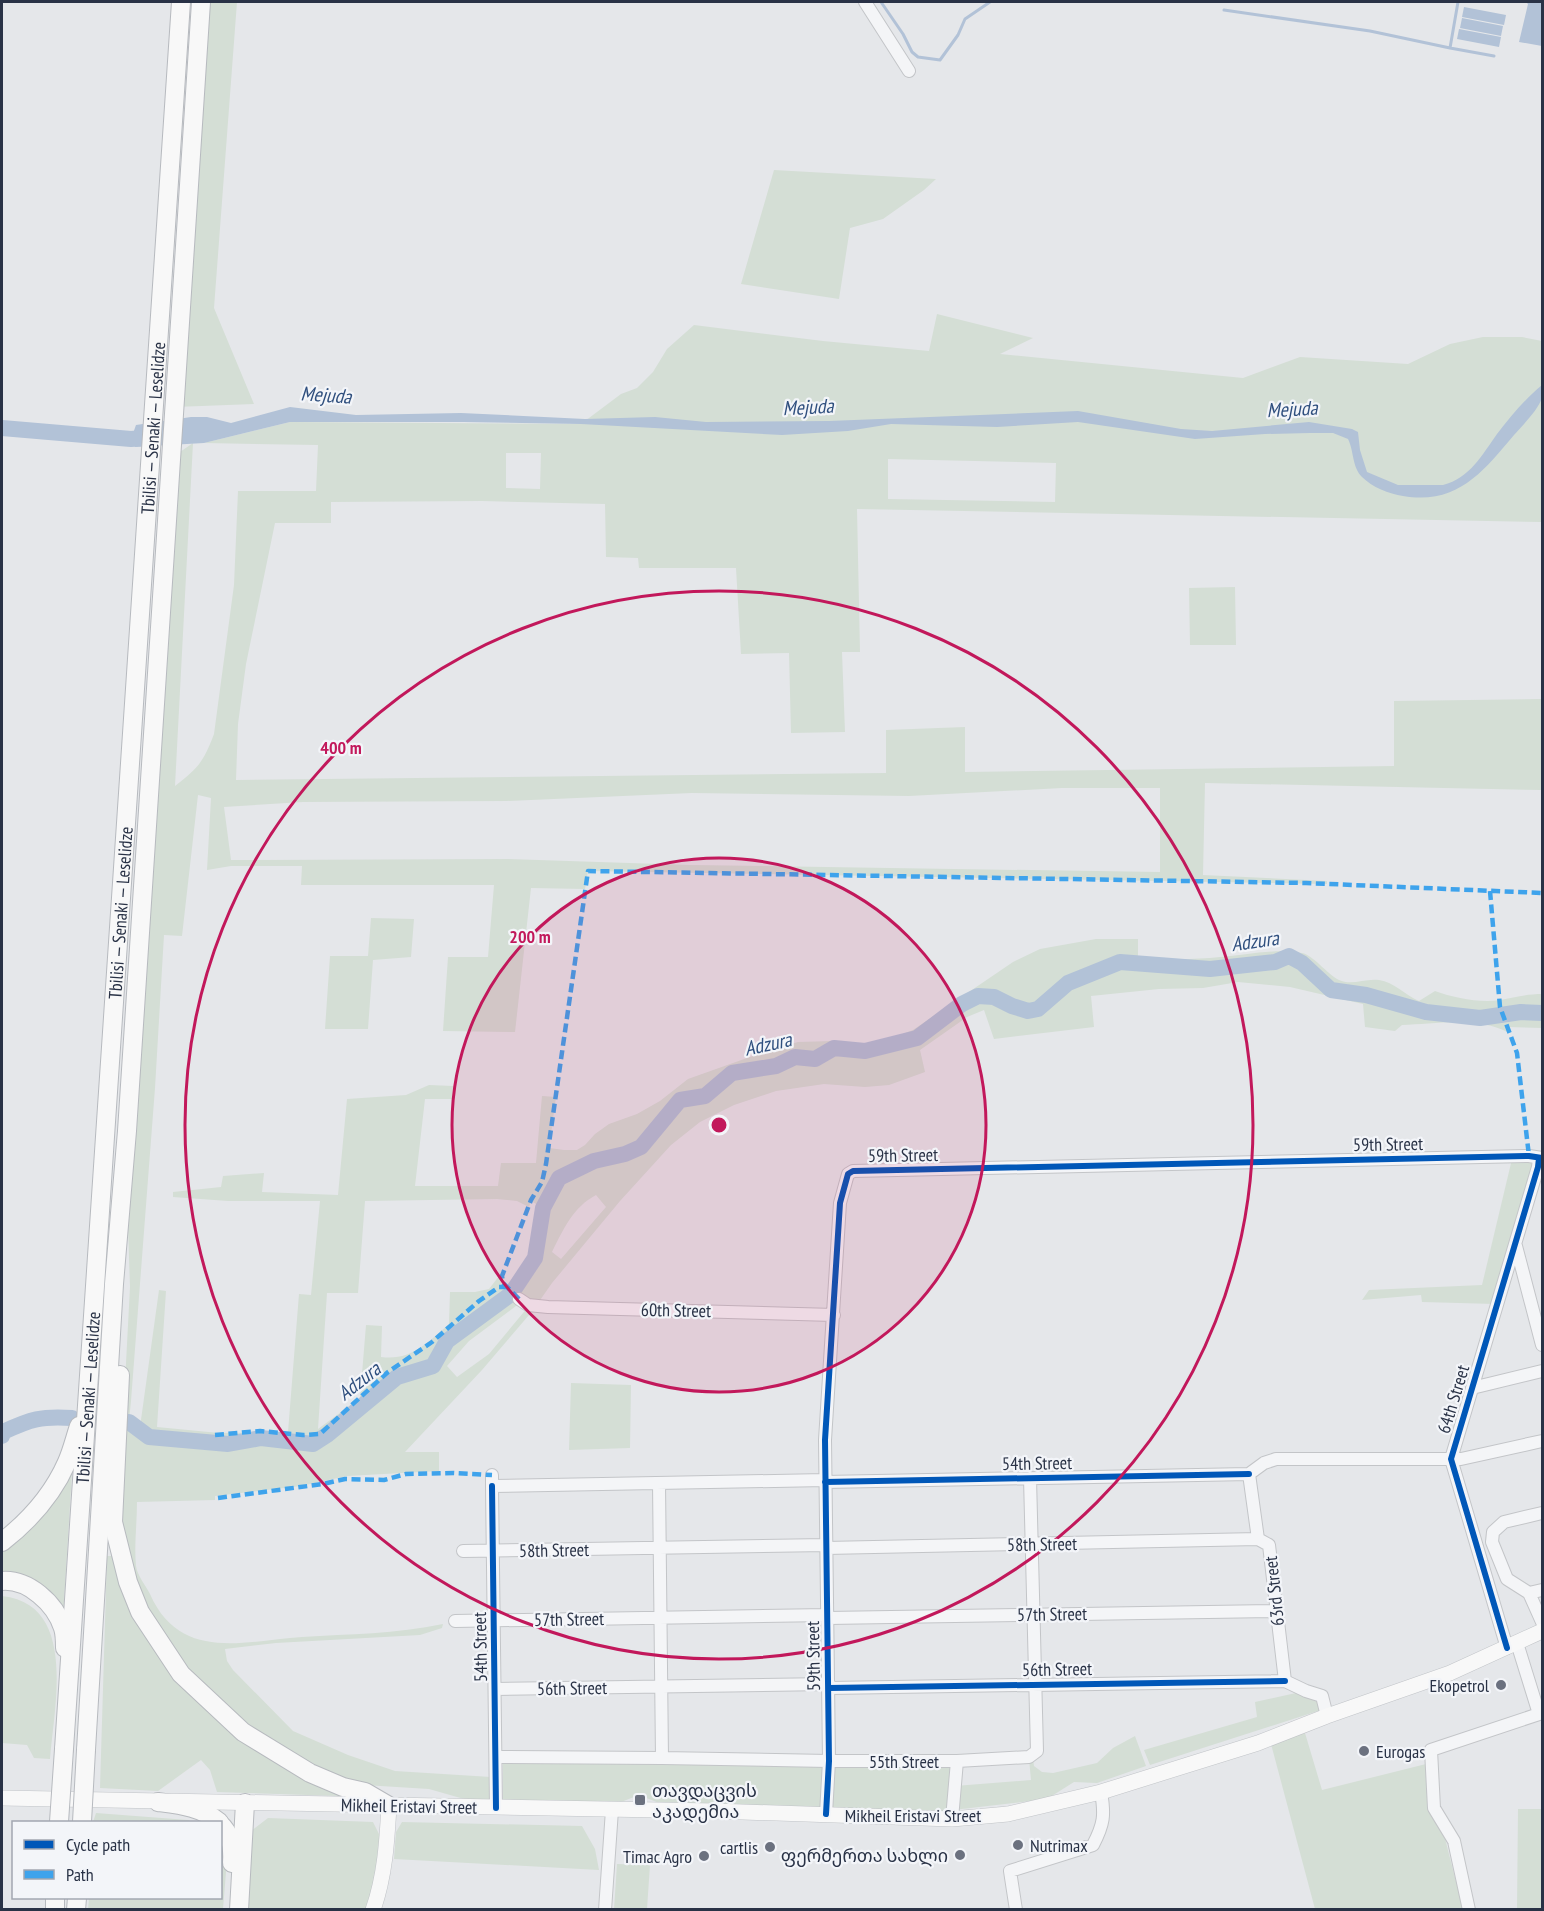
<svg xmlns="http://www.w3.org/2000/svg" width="1544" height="1911" font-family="'PT Sans Narrow','Noto Sans Georgian',sans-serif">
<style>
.green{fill:#d4ded5;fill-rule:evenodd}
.water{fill:#b2c2d7}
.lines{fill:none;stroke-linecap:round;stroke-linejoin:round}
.stream{stroke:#b2c2d7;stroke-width:3}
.river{stroke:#b2c2d7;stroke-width:16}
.minor-casing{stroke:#c3c5c8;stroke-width:14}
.major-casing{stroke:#c1c4c8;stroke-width:16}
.highway-casing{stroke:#b7babf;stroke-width:20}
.minor{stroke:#f4f5f7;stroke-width:12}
.major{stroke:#f8f8f8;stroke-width:15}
.highway{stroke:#f8f8f8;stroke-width:18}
.highway-bridge-casing{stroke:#b7babf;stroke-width:20;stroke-linecap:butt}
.highway-bridge{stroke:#f8f8f8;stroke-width:18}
.quiet{stroke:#3ea3ec;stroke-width:4.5;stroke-dasharray:9 4.5;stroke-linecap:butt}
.cycleway-casing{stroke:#f3f5f9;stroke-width:10}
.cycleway{stroke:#0057b8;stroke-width:6}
.ring{fill:none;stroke:#c2185b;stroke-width:3}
.poi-dot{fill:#6b717f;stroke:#f3f5f9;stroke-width:2}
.labels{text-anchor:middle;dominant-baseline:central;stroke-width:4.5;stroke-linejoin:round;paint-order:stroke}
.street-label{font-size:18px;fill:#293246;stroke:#f3f5f9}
.poi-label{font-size:18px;fill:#293246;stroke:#f3f5f9;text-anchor:end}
.water-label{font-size:20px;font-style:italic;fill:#2f4f7e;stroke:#f3f5f9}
.centre{fill:#c2185b;stroke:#f3f5f9;stroke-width:3}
.ring-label{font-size:18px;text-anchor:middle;font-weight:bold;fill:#c2185b;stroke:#f3f5f9;stroke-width:4.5;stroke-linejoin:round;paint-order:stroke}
</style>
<rect width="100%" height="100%" fill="#e5e7ea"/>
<path class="green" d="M 201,2 L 237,2 L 214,308 L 254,404 L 175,407 Z
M 774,170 L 936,179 L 924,190 L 883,219 L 850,228 L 839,299 L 741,284 Z
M 937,314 L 1033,338 L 1000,354 L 1243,378 L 1300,357 L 1408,364 L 1450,344 L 1483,337 L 1522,337 L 1542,341 L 1542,522 L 857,509 L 860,652 L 842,652 L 845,732 L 791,733 L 789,653 L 741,654 L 736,568 L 639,568 L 638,558 L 606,557 L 605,504 L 482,501 L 331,502 L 331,523 L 275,523 L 246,664 L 238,724 L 236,780 L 886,773 L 886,730 L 965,727 L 965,772 L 1394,766 L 1394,701 L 1541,699 L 1542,790 L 1205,783 L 1203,875 L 1327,881 L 1327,884 L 588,871 L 585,889 L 531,888 L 515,1032 L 443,1031 L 448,957 L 488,957 L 494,885 L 301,885 L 302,866 L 231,866 L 207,870 L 211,798 L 198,795 L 182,936 L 164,935 L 155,1088 L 131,1401 L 129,1421 L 123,1420 L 130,1287 L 127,1196 L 180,452 L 193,443 L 175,786 C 198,768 203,763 214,734 L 234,585 L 238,491 L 316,491 L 318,445 L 204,443 L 290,422 L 581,424 L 621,394 L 637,388 L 653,372 L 667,349 L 694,325 L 823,341 L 929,351 ZM 506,453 L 541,453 L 540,489 L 506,488 ZM 888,459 L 1056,463 L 1055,502 L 888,499 ZM 1062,788 L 1160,788 L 1160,872 L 690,865 L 508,859 L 231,860 L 224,807 L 303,802 L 507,801 L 692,793 L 909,796 Z
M 1235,587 L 1236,645 L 1190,645 L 1189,588 Z
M 371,918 L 414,919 L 411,957 L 373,960 L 368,1029 L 325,1029 L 330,956 L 368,956 Z
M 1096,939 L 1138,939 L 1138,958 C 1165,959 1193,960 1220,957 C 1246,955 1276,948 1302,953 C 1313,955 1327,974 1339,980 C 1352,986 1365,978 1379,980 C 1394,982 1405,995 1419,1001 L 1435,991 C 1454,998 1480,1003 1500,1000 C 1515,997 1528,994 1542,994 L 1542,1028 L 1507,1027 L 1509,1033 C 1479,1016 1435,1024 1402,1025 L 1395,1031 L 1365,1027 L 1363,1004 L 1290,987 L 1238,982 L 1203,988 L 1159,989 L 1091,996 L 1094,1027 L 994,1039 L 984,1010 L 967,1017 L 920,1050 L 925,1072 L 889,1085 L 865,1087 L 824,1084 L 776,1091 L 734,1105 L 700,1122 L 671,1145 L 620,1201 L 552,1283 L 538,1303 L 529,1303 L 513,1290 L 535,1258 L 543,1208 L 531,1201 L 529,1207 L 517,1201 L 497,1199 L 365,1201 L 358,1293 L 327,1293 L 318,1429 L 360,1398 L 366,1325 L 382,1326 L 381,1357 C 411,1361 427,1343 449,1324 L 450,1292 L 475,1292 L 489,1289 L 503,1271 L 503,1283 L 509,1292 L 444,1339 L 431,1364 L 393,1376 L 313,1441 L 297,1441 L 261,1435 L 230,1441 L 150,1435 L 140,1427 L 159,1290 L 166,1291 L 157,1427 L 219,1433 L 288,1432 L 299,1294 L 311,1295 L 320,1201 L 228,1201 L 173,1197 L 173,1192 L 221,1187 L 223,1176 L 264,1173 L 262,1192 L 338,1195 L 347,1099 L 406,1095 L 429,1085 L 453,1086 L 452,1099 L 425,1099 L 415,1186 L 498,1186 L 501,1163 L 536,1163 L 542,1096 L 556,1097 L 549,1148 L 564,1150 L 577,1150 L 585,1145 L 595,1134 L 609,1124 L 637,1114 L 660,1101 L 688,1079 L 770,1050 L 798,1042 L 834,1041 L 858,1044 L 882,1042 L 913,1030 L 1013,962 L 1040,949 ZM 596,1195 L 606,1207 L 561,1259 L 552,1252 C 563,1230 573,1207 596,1195 Z
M 1512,1159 L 1523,1159 L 1535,1165 L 1495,1304 L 1422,1302 L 1421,1295 L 1362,1300 L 1369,1290 L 1482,1285 Z
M 512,1294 L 522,1304 L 516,1306 L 469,1341 L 447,1366 L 457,1377 L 489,1354 L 528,1307 L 535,1308 L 482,1370 L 405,1452 L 439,1452 L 439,1471 L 347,1476 L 301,1486 L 215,1496 L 215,1500 L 137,1502 C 137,1523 134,1546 136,1566 C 137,1575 146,1586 150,1594 C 180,1662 243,1641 302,1637 C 349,1634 396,1634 443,1624 L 442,1628 L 420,1635 L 276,1643 L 225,1649 L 227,1661 L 233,1670 L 293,1731 L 348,1755 L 395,1771 L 491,1777 L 491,1799 L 464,1799 L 429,1789 L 348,1784 L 260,1736 L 215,1699 L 177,1658 L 142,1603 L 118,1517 L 123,1423 L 129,1424 L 149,1438 L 229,1446 L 262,1441 L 298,1447 L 314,1447 L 400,1379 L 434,1369 L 450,1342 Z
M 571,1383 L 631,1385 L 630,1448 L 569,1450 Z
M 72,1473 L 63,1618 L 2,1578 L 2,1549 L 43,1516 Z
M 107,1556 L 115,1556 L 126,1589 L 245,1743 L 281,1766 L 288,1767 L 339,1791 L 339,1796 L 217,1792 L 210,1770 L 201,1760 L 158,1791 L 100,1788 Z
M 2,1596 C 78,1604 54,1707 50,1759 L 34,1758 L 27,1745 L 2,1743 Z
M 1296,1693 L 1318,1702 L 1321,1710 L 1150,1765 L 1144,1750 L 1257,1717 L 1255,1702 Z
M 1305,1733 L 1322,1790 L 1426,1764 L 1463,1909 L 1315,1909 L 1271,1744 Z
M 1135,1736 L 1146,1766 L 1097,1783 L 1074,1782 L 1047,1799 L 953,1810 L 955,1786 L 1031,1780 L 1029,1759 L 1033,1759 L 1034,1766 L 1042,1772 L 1053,1773 L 1097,1763 L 1113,1748 Z
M 826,1760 L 822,1810 L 664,1805 L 639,1795 L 616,1804 L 503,1801 L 503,1761 Z
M 833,1765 L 953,1765 L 951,1811 L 832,1810 Z
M 1518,1809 L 1542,1809 L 1542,1909 L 1517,1909 Z
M 96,1813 L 188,1820 L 193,1822 L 93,1822 Z
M 268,1818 L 373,1822 L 380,1836 L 381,1858 L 366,1909 L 245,1910 L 251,1831 Z
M 402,1822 L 582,1826 L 595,1849 L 599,1870 L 394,1859 L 396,1832 Z
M 221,1836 L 227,1860 L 223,1909 L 88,1910 L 89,1898 L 220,1898 Z
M 617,1864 L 650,1865 L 647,1909 L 614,1909 Z"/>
<path class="water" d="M 1526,2 L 1542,2 L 1542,46 L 1519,42 L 1528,4 Z
M 1464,7 L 1506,15 L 1504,25 L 1462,17 Z
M 1462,18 L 1503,26 L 1501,36 L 1460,28 Z
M 1459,29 L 1501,37 L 1499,47 L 1457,39 Z
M 1542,385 C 1542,389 1543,395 1542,398 C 1538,410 1522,426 1514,435 C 1482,473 1457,505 1403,496 C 1389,494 1372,487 1362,477 C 1352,467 1354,451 1348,439 L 1333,433 L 1310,433 L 1265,434 L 1195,439 L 1078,422 L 997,427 L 891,424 L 848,431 L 782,435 L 581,424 L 463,422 L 290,422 L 204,443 L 135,447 L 131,439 L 136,425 L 191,417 L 207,417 L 231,423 L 290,407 L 356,415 L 461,413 L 585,419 L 655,417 L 706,422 L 829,421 L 1078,411 L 1181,429 L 1212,431 L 1309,422 L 1352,429 L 1358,432 L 1360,450 L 1367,472 L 1398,485 L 1443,485 C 1470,478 1482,455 1497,434 C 1511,416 1525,399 1542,385 Z"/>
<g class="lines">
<path class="stream" d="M 881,2 L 903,34 L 912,52 L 918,57 L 940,60 L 958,35 L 965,19 L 990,2
M 1458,2 L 1450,48 L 1494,56
M 1224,10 L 1370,31 L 1450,48"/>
<path class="river" d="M 2,428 L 131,439 L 153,437
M 129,1422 L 149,1437 L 228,1444 L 261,1438 L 313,1444 L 327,1435 L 397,1377 L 433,1366 L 447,1341 L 511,1294 L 535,1258 L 543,1208 L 559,1178 L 594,1161 L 625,1154 L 641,1147 L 680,1100 L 705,1096 L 732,1073 L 776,1066 L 795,1057 L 815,1059 L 834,1048 L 865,1051 L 917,1038 L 962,1004 L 978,996 L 994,997 L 1012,1006 L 1028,1011 L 1038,1009 L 1068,983 L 1120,962 L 1210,969 L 1275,962 L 1289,956 L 1302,963 L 1331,990 L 1366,995 L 1426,1012 L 1480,1018 L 1521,1012 L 1542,1013
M 2,1436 L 3,1432 C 31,1419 41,1416 72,1418"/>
<g class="minor-casing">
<path id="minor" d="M 865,2 L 909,71
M 1516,1246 L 1542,1345
M 519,1299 L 528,1305 L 548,1307 L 834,1315
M 1472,1388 L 1542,1371
M 1249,1474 L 1264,1463 L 1276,1459 L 1461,1459 L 1542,1441
M 1249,1474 L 1258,1539
M 492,1475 L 492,1486 L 825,1480
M 825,1482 L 1249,1474
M 659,1483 L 662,1758
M 492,1486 L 496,1808
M 1258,1539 L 1269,1545 L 1285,1681 L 1306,1691 L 1322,1696 L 1327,1716
M 826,1548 L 1258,1539
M 463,1551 L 826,1545
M 1529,1593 L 1507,1579 L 1492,1542 L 1493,1532 L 1504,1522 L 1542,1513
M 1529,1593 L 1542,1622
M 1529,1593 L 1542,1590
M 828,1618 L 1276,1611
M 455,1621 L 828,1615
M 1507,1648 L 1451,1459 L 1538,1167 L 1539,1158
M 829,1688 L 1285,1681
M 495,1689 L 829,1684
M 496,1757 L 662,1758 L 829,1761 L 957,1761 L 1029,1757 L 1037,1751 L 1030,1478
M 826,1814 L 829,1761 L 825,1440 L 840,1203 L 848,1174 L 853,1171 L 1529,1156 L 1542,1158
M 952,1819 L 957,1761
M 605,1910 L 612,1810
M 1016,1910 L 1010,1871 L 1093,1845 C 1104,1824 1105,1815 1101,1792
M 1469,1910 L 1454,1841 L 1434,1808 L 1431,1750 L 1539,1714 L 1517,1643"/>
</g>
<g class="major-casing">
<path id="major" d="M 2,1798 L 714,1811 L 952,1819 L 1008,1814 L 1101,1792 L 1258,1743 L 1327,1716 L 1450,1673 L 1542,1631
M 373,1910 C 385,1876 387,1841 389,1806"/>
</g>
<g class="highway-casing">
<g id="highway">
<path d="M 120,1375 L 113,1522 L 128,1582 L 140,1612 L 181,1674 L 243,1732 L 310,1773 L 343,1787 L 365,1792 L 389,1806"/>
<path d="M 2,1542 C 29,1521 53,1494 67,1462 C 72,1451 75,1438 79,1426"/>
<path d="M 2,1581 C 28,1579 55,1603 63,1628 C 65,1634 65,1642 65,1648"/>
<path id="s1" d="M 64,1749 L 181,2"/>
<path d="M 86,1750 L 114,1284 L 127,1131 L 201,2"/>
<path d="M 158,1802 C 181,1805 201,1807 219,1822"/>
<path d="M 220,1824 C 231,1834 233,1850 232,1863"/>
<path d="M 55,1910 L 55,1898"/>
<path d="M 76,1910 L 77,1898"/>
<path d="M 239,1910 L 245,1803"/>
</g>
</g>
<use href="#minor" class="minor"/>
<use href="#major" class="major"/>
<use href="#highway" class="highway"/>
<g class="highway-bridge-casing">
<path id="highway-bridge" d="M 59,1822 L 64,1749
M 82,1822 L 86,1750"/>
</g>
<use href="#highway-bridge" class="highway-bridge"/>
<path class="quiet" d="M 1490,891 L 1500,1007 L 1517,1053 L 1529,1156
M 519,1299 L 503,1283 L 502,1276 L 531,1200 L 542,1182 L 546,1164 L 588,871 L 1306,883 L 1542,893
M 215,1435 L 260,1431 L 303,1435 L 320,1434 L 388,1372 L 432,1342 L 479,1301 L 499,1287 L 507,1287
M 218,1498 L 323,1484 L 345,1479 L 384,1480 L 406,1474 L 454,1473 L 492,1475"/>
<g class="cycleway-casing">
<path id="cycleway" d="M 825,1482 L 1249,1474
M 492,1486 L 496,1808
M 1507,1648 L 1451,1459 L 1538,1167 L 1539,1158
M 829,1688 L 1285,1681
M 826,1814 L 829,1761 L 825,1440 L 840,1203 L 848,1174 L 853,1171 L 1529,1156 L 1542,1158"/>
</g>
<use href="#cycleway" class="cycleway"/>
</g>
<circle cx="719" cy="1125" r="267" fill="#c2185b" fill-opacity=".12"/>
<g class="ring">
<circle cx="719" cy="1125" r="267"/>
<circle cx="719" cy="1125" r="534"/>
</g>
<g class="poi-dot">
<circle cx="1501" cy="1685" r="6"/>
<circle cx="1364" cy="1751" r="6"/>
<rect x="634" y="1794" width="12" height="12" rx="3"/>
<circle cx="1018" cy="1845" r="6"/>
<circle cx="770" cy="1847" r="6"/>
<circle cx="960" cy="1855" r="6"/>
<circle cx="704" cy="1856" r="6"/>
</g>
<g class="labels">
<g class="street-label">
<text stroke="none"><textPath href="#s1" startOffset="1324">Tbilisi — Senaki — Leselidze</textPath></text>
<text stroke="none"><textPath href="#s1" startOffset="838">Tbilisi — Senaki — Leselidze</textPath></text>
<text transform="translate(1388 1144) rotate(-1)">59th Street</text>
<text transform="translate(903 1155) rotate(-1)">59th Street</text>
<text transform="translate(676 1310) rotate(1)">60th Street</text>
<text stroke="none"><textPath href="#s1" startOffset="352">Tbilisi — Senaki — Leselidze</textPath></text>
<text transform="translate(1453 1399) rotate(-73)">64th Street</text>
<text transform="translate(1037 1463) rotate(-1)">54th Street</text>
<text transform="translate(1042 1544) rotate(-1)">58th Street</text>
<text transform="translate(554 1550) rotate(-1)">58th Street</text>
<text transform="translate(1274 1591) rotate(-96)">63rd Street</text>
<text transform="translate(1052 1614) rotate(-1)">57th Street</text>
<text transform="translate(569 1619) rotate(-1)">57th Street</text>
<text transform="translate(480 1647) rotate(-91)">54th Street</text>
<text transform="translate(813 1656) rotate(-91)">59th Street</text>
<text transform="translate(1057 1669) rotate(-1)">56th Street</text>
<text transform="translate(572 1688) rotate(-1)">56th Street</text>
<text x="904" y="1761">55th Street</text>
<text transform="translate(409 1806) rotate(1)">Mikheil Eristavi Street</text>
<text x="913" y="1815">Mikheil Eristavi Street</text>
</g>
<g class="poi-label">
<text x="1489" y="1685">Ekopetrol</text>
<text x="1376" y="1751" text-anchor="start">Eurogas</text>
<text x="652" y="1790" text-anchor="start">თავდაცვის<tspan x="652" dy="21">აკადემია</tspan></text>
<text x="1030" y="1845" text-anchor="start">Nutrimax</text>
<text x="758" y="1847">cartlis</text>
<text x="948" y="1855">ფერმერთა სახლი</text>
<text x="692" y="1856">Timac Agro</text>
</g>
<g class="water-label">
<text transform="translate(326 395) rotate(4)">Mejuda</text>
<text transform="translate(808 407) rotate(-3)">Mejuda</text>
<text transform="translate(1292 409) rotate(-3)">Mejuda</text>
<text transform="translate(1255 941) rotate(-8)">Adzura</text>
<text transform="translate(768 1044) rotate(-12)">Adzura</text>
<text transform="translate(359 1381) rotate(-38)">Adzura</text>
</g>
</g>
<circle cx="719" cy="1125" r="9" class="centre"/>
<g class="ring-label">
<text x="341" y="754">400 m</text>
<text x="530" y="943">200 m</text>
</g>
<rect width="1544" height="1911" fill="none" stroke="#293246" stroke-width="6"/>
<rect x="12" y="1821" width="210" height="78" fill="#f3f5f9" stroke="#a2a7b1" stroke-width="1.5"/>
<rect x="24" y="1840" width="30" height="9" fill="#0057b8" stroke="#a2a7b1" stroke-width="1.5"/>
<text x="66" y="1851" font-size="18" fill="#293246">Cycle path</text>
<rect x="24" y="1870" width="30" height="9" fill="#3ea3ec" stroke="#a2a7b1" stroke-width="1.5"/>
<text x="66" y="1881" font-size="18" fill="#293246">Path</text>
</svg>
